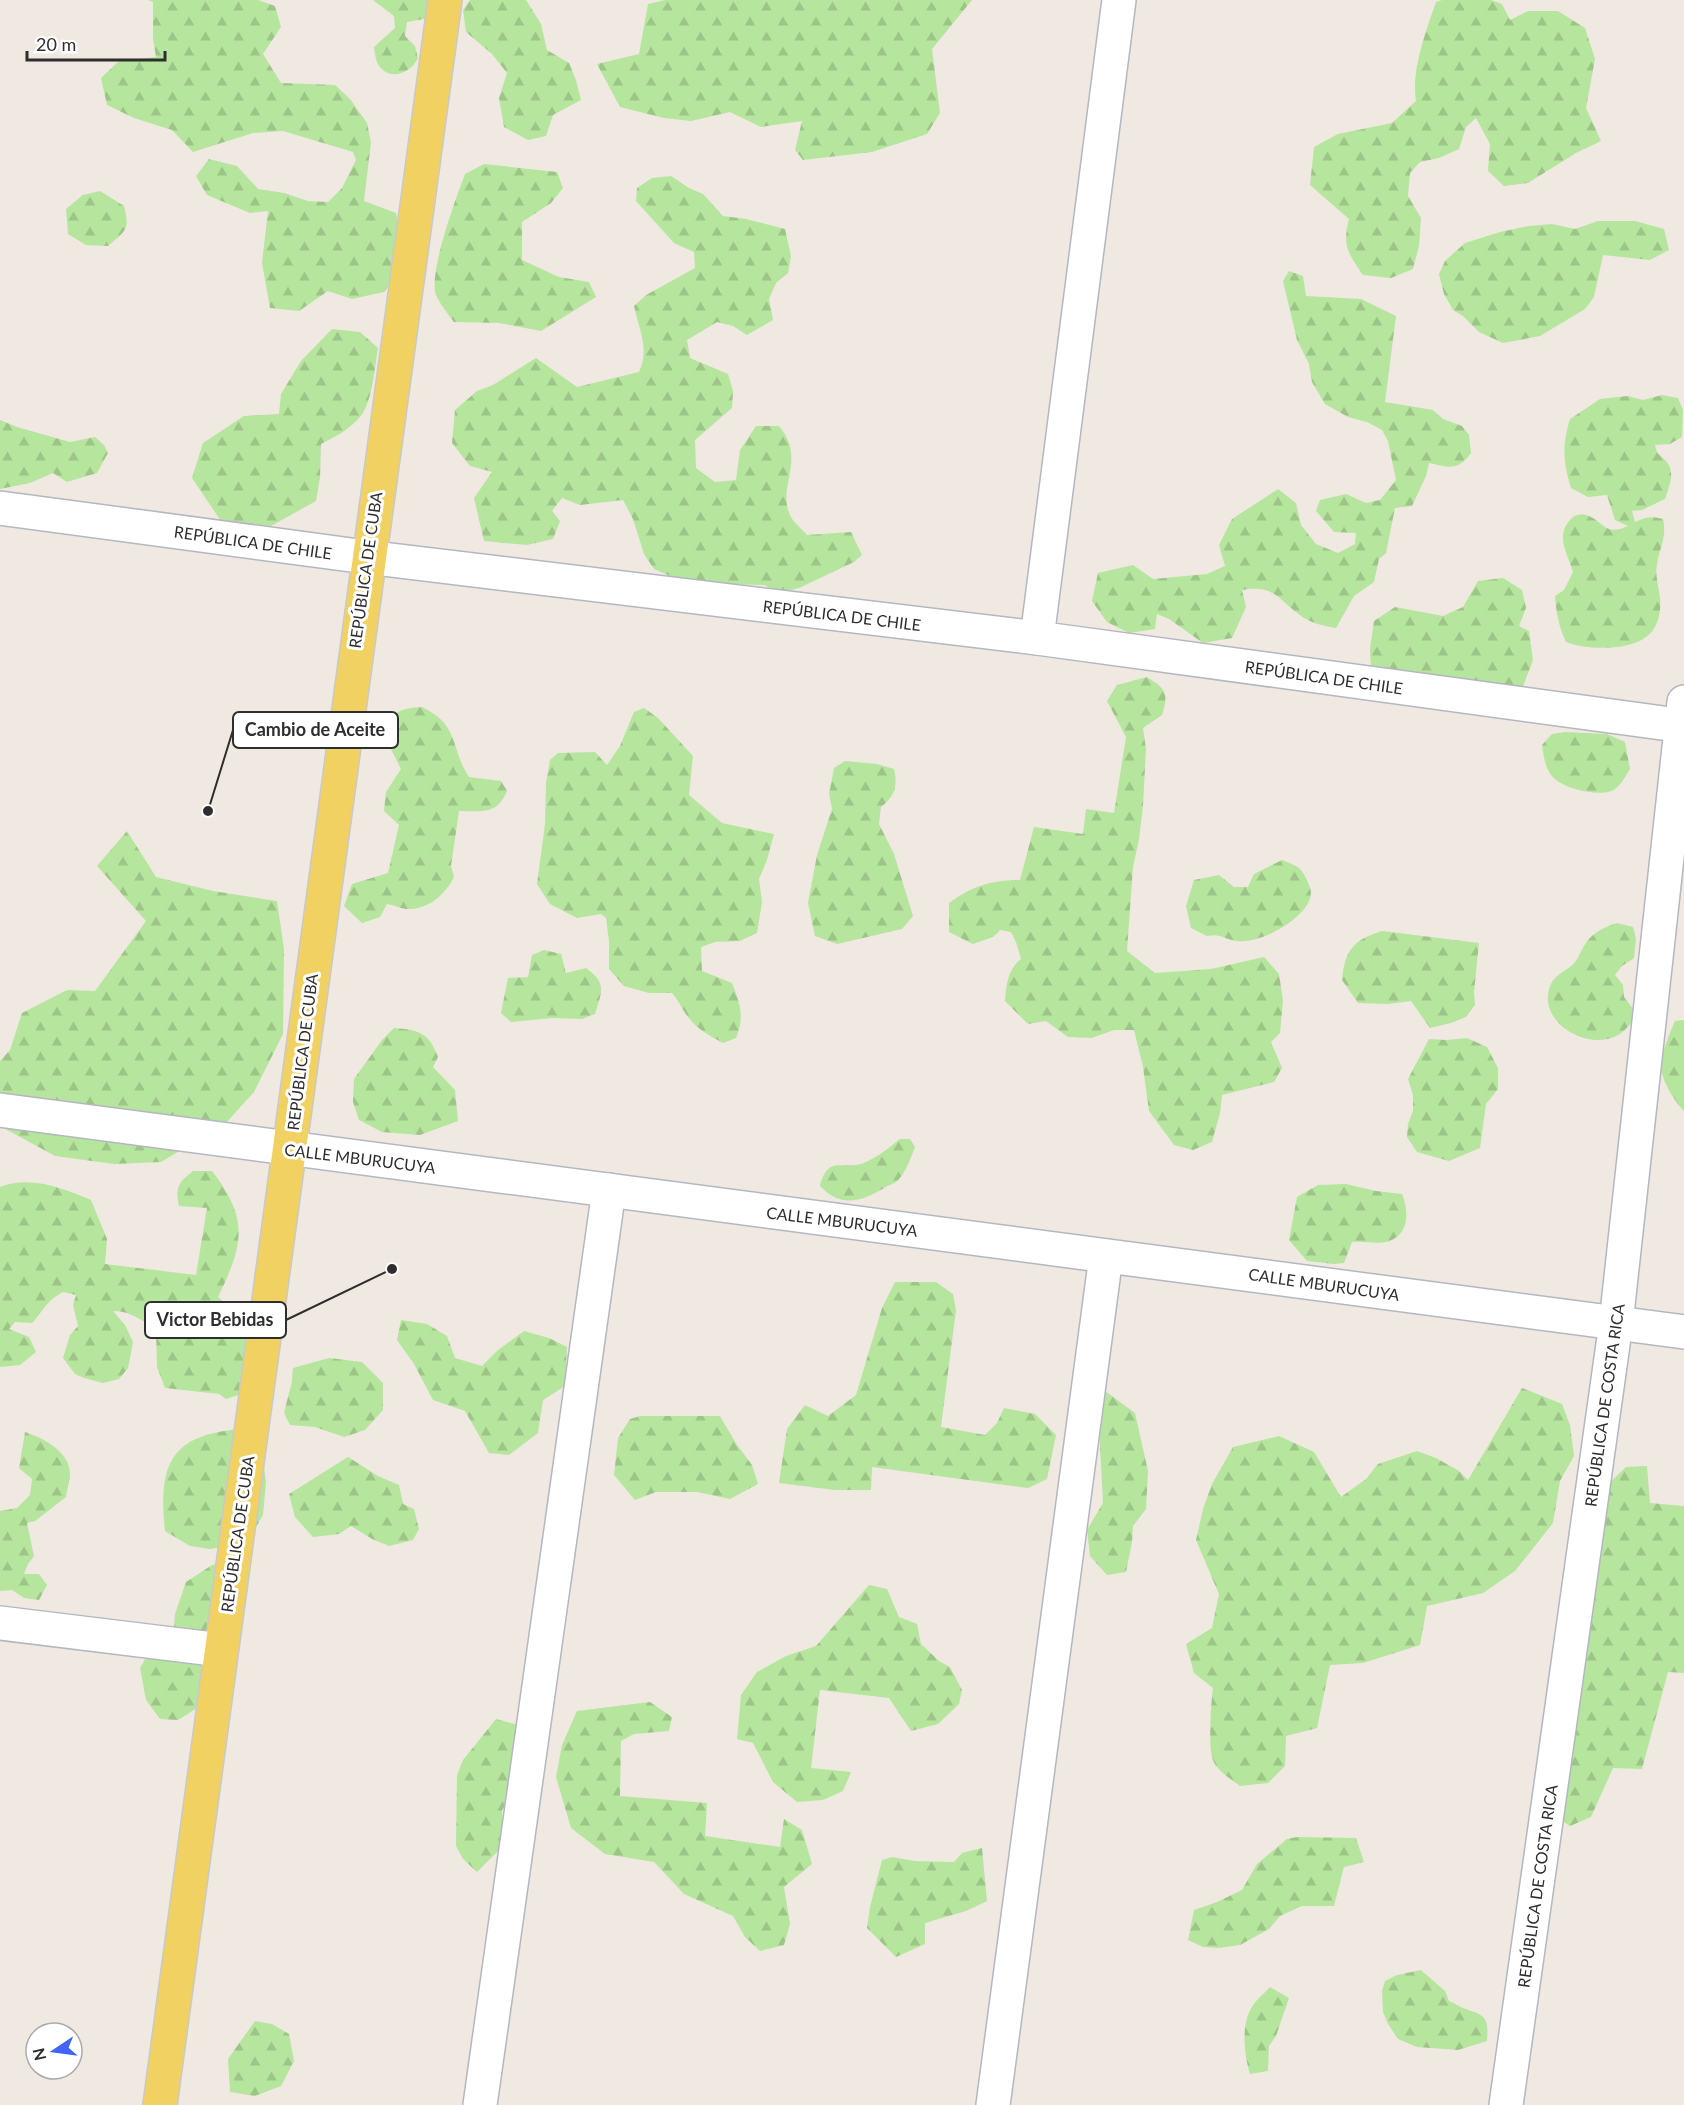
<svg xmlns="http://www.w3.org/2000/svg" width="1684" height="2105" font-family="Lato,sans-serif">
  <style>
    .forest { fill: url(#forest-firs) }
    .lines { fill: none; stroke-linecap: round; stroke-linejoin: round }
    .minor-casing { stroke: #b4b7c1; stroke-width: 36 }
    .major-casing { stroke: #c9c9c9; stroke-width: 36 }
    .minor { stroke: #fff; stroke-width: 33 }
    .major { stroke: #f2d163; stroke-width: 33 }
    .labels { text-anchor: middle; dominant-baseline: central; stroke-width: 6; stroke-linejoin: round; paint-order: stroke }
    .street-label { font-size: 16px; fill: #2e2e2e; stroke: #fff }
    .leader { fill: none; stroke: #2e2e2e; stroke-width: 2 }
    .callout-dot { fill: #2e2e2e; stroke: #fff; stroke-width: 2 }
    .callout { fill: #fff; stroke: #2e2e2e; stroke-width: 2 }
    .callout-label { font-size: 18px; text-anchor: middle; font-weight: bold; fill: #2e2e2e }
  </style>
  <defs>
    <pattern id="forest-firs" width="22" height="20" patternUnits="userSpaceOnUse" patternTransform="scale(1.5)"><rect width="22" height="20" fill="#b6e59e"/><path d="M5 1l3.5 6h-7zM16 11l3.5 6h-7z" fill="#9dc588"/></pattern>
  </defs>
  <rect width="100%" height="100%" fill="#efe9e1"/>
  <!-- forest -->
  <g class="forest">
    <path d="M 148,0 L 258,0 L 275,6 L 281,27 L 263,54 L 281,83 L 335,85 L 350,99 L 367,123 L 371,142 L 364,201 L 396,213 L 400,232 L 400,270 L 384,292 L 352,299 L 328,291 L 299,311 L 270,308 L 262,263 L 268,211 L 250,213 L 207,195 L 196,176 L 209,159 L 237,166 L 258,189 L 284,193 L 308,201 L 328,202 L 342,188 L 356,160 L 353,152 L 283,131 L 253,133 L 193,152 L 172,130 L 134,118 L 107,105 L 101,78 L 119,61 L 156,57 L 153,39 L 153,2 Z"/>
    <path d="M 373,0 L 442,0 L 429,18 L 407,22 L 405,36 L 415,46 L 418,58 C 410,75 386,82 377,62 C 375,57 375,52 374,47 L 395,28 L 394,16 Z"/>
    <path d="M 470,0 L 526,0 L 541,24 L 547,50 L 569,63 L 576,80 L 581,100 L 553,115 L 546,136 L 528,140 L 504,127 L 499,98 L 507,73 L 492,54 L 466,32 L 463,10 Z"/>
    <path d="M 665,0 L 972,0 L 932,49 L 940,113 L 927,134 L 872,152 L 803,160 L 795,150 L 802,121 L 761,127 L 730,112 L 691,121 L 664,118 L 620,107 L 597,64 L 639,54 L 648,4 Z"/>
    <path d="M 1442,0 L 1491,0 L 1502,4 L 1510,20 L 1528,11 L 1558,11 L 1585,28 L 1595,59 L 1586,108 L 1601,141 L 1576,153 L 1528,183 L 1504,186 L 1488,171 L 1490,144 L 1476,118 L 1466,127 L 1459,149 L 1439,158 L 1420,162 L 1410,173 L 1408,196 L 1421,218 L 1419,246 L 1413,269 L 1391,278 L 1363,275 C 1348,253 1342,246 1349,219 L 1310,185 L 1314,147 L 1338,134 L 1392,123 L 1416,101 C 1411,71 1426,31 1436,2 Z"/>
    <path d="M 484,164 L 557,172 L 563,188 L 551,203 L 522,222 L 522,260 L 559,277 L 589,282 L 596,297 L 541,331 L 499,323 L 454,322 C 448,314 440,304 436,295 C 428,274 456,198 465,174 Z"/>
    <path d="M 671,176 L 689,188 L 703,194 L 723,216 L 746,219 L 785,229 L 791,256 L 788,273 L 776,283 L 769,299 L 773,320 L 747,335 L 733,326 L 717,322 L 687,340 L 690,358 L 728,374 L 733,391 L 732,408 L 695,440 L 696,468 L 715,482 L 736,480 L 740,450 L 756,426 L 779,426 C 808,461 775,486 791,517 C 794,523 802,529 807,535 L 851,532 L 862,555 L 854,562 L 799,588 L 777,593 L 765,585 L 686,583 L 654,569 L 644,554 L 633,519 L 623,500 L 580,505 L 562,498 L 552,511 L 560,521 L 553,539 L 527,545 L 484,541 L 474,498 L 492,472 L 470,466 L 452,443 L 455,410 L 477,391 L 493,385 L 536,358 L 577,387 L 639,372 C 650,349 639,330 634,306 L 646,295 L 695,268 L 694,252 L 674,243 L 636,201 L 637,188 L 652,178 Z"/>
    <path d="M 100,191 L 124,206 C 130,231 126,230 108,246 L 86,245 L 68,234 L 66,209 L 83,195 Z"/>
    <path d="M 1598,221 L 1635,221 L 1664,229 L 1669,250 L 1650,260 L 1603,255 L 1594,297 L 1585,309 L 1540,336 L 1503,343 L 1479,332 L 1463,316 L 1453,310 L 1444,294 L 1439,274 L 1445,261 L 1465,243 L 1500,232 L 1529,226 L 1552,224 L 1575,229 Z"/>
    <path d="M 1289,271 L 1303,276 L 1306,296 L 1361,299 L 1396,316 L 1385,402 L 1433,410 L 1443,419 L 1462,426 L 1469,435 L 1471,453 C 1457,472 1449,467 1429,463 L 1426,476 L 1412,506 L 1395,508 L 1386,553 L 1379,559 L 1374,582 L 1354,596 L 1336,628 C 1325,626 1314,624 1304,618 C 1279,602 1277,584 1242,590 L 1246,607 L 1232,638 L 1203,643 L 1169,619 L 1157,614 L 1155,629 L 1129,633 L 1107,622 L 1092,601 L 1098,573 L 1133,565 L 1153,579 L 1207,574 L 1225,566 L 1219,545 L 1232,519 L 1278,489 L 1296,503 L 1301,525 L 1316,544 L 1338,553 L 1355,544 L 1356,533 L 1334,532 L 1316,511 L 1320,500 L 1346,494 L 1366,503 L 1380,500 L 1396,480 L 1388,441 L 1382,430 L 1367,422 L 1348,417 L 1325,404 L 1312,382 L 1309,364 L 1297,340 L 1283,281 Z"/>
    <path d="M 332,329 L 360,332 L 378,348 C 375,366 372,404 360,417 C 350,429 335,437 321,444 L 320,478 L 316,501 L 271,526 L 221,521 L 192,478 L 203,443 L 244,416 L 279,414 L 281,394 L 301,361 Z"/>
    <path d="M 1662,395 L 1678,398 L 1683,410 L 1682,437 L 1670,444 L 1655,445 C 1658,457 1659,453 1666,461 C 1676,472 1669,487 1665,499 L 1642,510 L 1632,511 L 1635,522 C 1645,517 1652,516 1663,519 C 1667,537 1660,546 1657,564 C 1654,578 1662,594 1660,609 C 1659,620 1655,631 1646,637 C 1628,651 1586,650 1566,642 C 1559,627 1556,612 1555,596 L 1564,590 L 1573,572 C 1568,554 1555,537 1570,520 C 1574,515 1580,513 1586,515 C 1605,521 1603,537 1628,526 L 1615,520 L 1607,495 L 1588,497 L 1571,488 C 1563,462 1562,445 1570,419 L 1600,399 L 1628,396 L 1643,400 Z"/>
    <path d="M 0,420 L 17,427 L 70,442 L 95,437 L 104,445 L 108,453 L 97,473 L 67,482 L 53,473 L 30,483 L 0,489 Z"/>
    <path d="M 1503,578 L 1522,590 L 1526,608 L 1519,626 L 1529,631 L 1533,660 L 1522,689 L 1371,668 L 1370,649 L 1374,621 L 1395,607 L 1443,616 L 1463,607 L 1478,581 Z"/>
    <path d="M 1147,677 C 1166,689 1169,693 1162,715 L 1143,728 L 1146,749 L 1143,806 L 1139,839 L 1133,867 L 1127,951 L 1155,973 L 1211,969 L 1264,957 L 1279,974 L 1283,1001 L 1280,1033 L 1271,1042 L 1282,1068 L 1274,1082 L 1222,1095 L 1220,1113 L 1212,1142 L 1193,1150 L 1174,1145 L 1149,1111 L 1143,1067 L 1134,1030 L 1114,1030 L 1092,1038 L 1068,1037 L 1046,1021 L 1028,1024 L 1005,1001 C 1006,985 1008,969 1021,959 L 1016,942 L 1011,932 L 1000,930 L 993,937 L 973,944 L 949,932 L 949,903 C 972,886 992,880 1020,880 L 1034,827 L 1083,834 L 1086,809 L 1114,813 L 1126,737 L 1107,701 L 1117,685 Z"/>
    <path d="M 422,707 C 460,725 450,748 469,777 L 501,781 L 507,791 C 497,815 483,811 459,811 L 451,866 L 454,877 C 445,895 428,910 406,909 C 400,908 393,905 387,904 L 380,917 L 362,923 L 344,906 L 352,884 L 388,873 L 399,825 L 384,811 L 386,792 L 401,769 L 382,731 C 393,712 400,708 422,707 Z"/>
    <path d="M 644,708 L 658,718 L 693,756 L 689,795 L 722,823 L 774,834 L 767,860 L 759,879 L 762,902 L 757,933 L 740,941 L 715,942 L 701,947 L 702,971 L 732,983 C 740,1003 745,1017 736,1038 L 723,1043 C 710,1036 697,1029 688,1017 C 682,1009 679,1001 672,993 L 649,993 L 624,986 L 609,969 L 609,941 L 606,918 L 601,914 L 577,918 L 550,904 L 537,884 L 545,824 L 546,783 L 550,760 L 558,753 L 595,752 L 607,765 L 620,746 L 634,712 Z"/>
    <path d="M 1566,732 L 1607,734 L 1625,742 L 1630,769 C 1626,775 1622,784 1616,788 C 1605,799 1565,789 1555,779 C 1545,770 1544,758 1542,745 L 1552,734 Z"/>
    <path d="M 845,761 L 877,764 L 894,769 C 898,786 895,796 881,807 L 879,824 L 894,854 L 913,916 L 902,929 L 837,944 L 815,936 L 808,903 L 817,855 L 832,809 L 829,794 L 834,768 Z"/>
    <path d="M 127,831 L 156,877 L 213,891 L 277,901 L 284,949 L 283,1034 L 254,1092 L 225,1124 L 161,1162 L 114,1164 L 55,1156 L 0,1126 L 0,1061 L 10,1050 L 22,1013 L 67,990 L 95,991 L 146,921 L 97,866 Z"/>
    <path d="M 1282,860 C 1287,862 1295,865 1299,868 C 1304,872 1311,887 1311,893 C 1310,917 1261,944 1238,941 C 1224,940 1222,933 1207,936 L 1191,928 L 1186,906 L 1194,880 L 1219,875 L 1234,887 L 1248,887 L 1254,874 Z"/>
    <path d="M 1617,923 L 1633,927 L 1636,939 L 1634,958 L 1622,966 L 1615,975 L 1623,985 L 1624,997 L 1638,1015 C 1631,1023 1623,1034 1614,1037 C 1583,1050 1535,1019 1551,984 C 1556,973 1568,971 1575,962 C 1579,957 1581,951 1584,946 C 1592,932 1603,928 1617,923 Z"/>
    <path d="M 1382,931 L 1479,943 L 1474,992 L 1475,1005 L 1466,1017 L 1451,1023 L 1430,1028 L 1411,1001 L 1388,1004 L 1358,1003 L 1342,980 C 1345,950 1353,940 1382,931 Z"/>
    <path d="M 544,950 L 561,954 L 566,973 L 586,968 C 607,983 602,991 595,1014 L 582,1019 L 552,1018 L 511,1022 L 501,1013 L 508,978 L 528,977 L 532,955 Z"/>
    <path d="M 1684,1020 L 1684,1111 C 1676,1103 1664,1084 1662,1073 C 1659,1059 1669,1034 1675,1021 Z"/>
    <path d="M 394,1028 C 418,1030 429,1032 438,1057 L 433,1067 L 455,1090 L 458,1121 L 420,1135 L 382,1132 L 359,1120 L 353,1102 L 354,1079 L 382,1040 Z"/>
    <path d="M 1467,1038 L 1487,1047 L 1498,1068 L 1498,1089 L 1486,1104 L 1480,1148 L 1449,1161 L 1417,1152 L 1407,1137 L 1408,1124 L 1413,1111 L 1413,1095 L 1408,1079 L 1429,1039 L 1447,1040 Z"/>
    <path d="M 900,1139 L 910,1139 L 915,1147 C 911,1157 906,1173 897,1181 C 894,1184 888,1185 884,1188 C 861,1202 841,1208 820,1186 C 828,1154 843,1171 864,1163 C 877,1157 889,1148 900,1139 Z"/>
    <path d="M 193,1171 L 212,1171 C 250,1220 243,1245 218,1297 L 231,1308 L 250,1329 L 242,1394 L 226,1399 L 219,1394 L 165,1388 L 157,1367 L 156,1328 C 142,1321 129,1310 113,1311 L 125,1325 L 133,1342 L 128,1368 L 119,1379 L 103,1383 L 84,1378 L 75,1374 L 63,1358 L 70,1335 L 78,1326 L 73,1305 L 76,1295 L 63,1292 C 45,1302 45,1309 32,1323 L 15,1322 L 9,1329 L 29,1337 L 36,1352 L 20,1365 L 0,1367 L 0,1187 C 31,1175 62,1188 91,1200 L 107,1239 L 105,1264 L 196,1275 L 207,1208 L 179,1206 C 175,1187 178,1183 193,1171 Z"/>
    <path d="M 1346,1184 L 1376,1191 L 1402,1194 C 1409,1211 1410,1236 1386,1242 C 1376,1244 1363,1241 1352,1242 L 1344,1263 L 1334,1264 L 1307,1261 L 1289,1240 L 1297,1197 L 1318,1185 Z"/>
    <path d="M 895,1282 L 936,1282 L 953,1294 L 956,1310 L 941,1427 L 985,1435 L 997,1423 L 1004,1408 L 1035,1414 L 1056,1435 L 1047,1479 L 1028,1488 L 872,1467 L 871,1490 L 835,1490 L 779,1483 L 787,1429 L 805,1405 L 828,1416 L 856,1395 L 882,1308 Z"/>
    <path d="M 401,1320 L 427,1324 L 447,1336 L 455,1358 L 482,1366 L 498,1350 L 524,1331 L 549,1338 L 567,1347 L 565,1386 L 543,1400 L 538,1433 L 509,1455 L 489,1453 L 465,1411 L 433,1400 L 414,1364 L 397,1340 Z"/>
    <path d="M 329,1358 L 362,1362 L 383,1383 L 383,1410 L 365,1430 L 344,1437 L 315,1427 L 290,1425 L 284,1413 L 292,1381 L 293,1368 Z"/>
    <path d="M 1522,1388 L 1562,1404 L 1570,1425 L 1574,1456 L 1560,1481 L 1553,1523 L 1515,1571 L 1483,1593 L 1427,1606 L 1420,1645 L 1363,1663 L 1330,1665 L 1317,1728 L 1286,1736 L 1285,1766 L 1268,1783 L 1240,1786 C 1231,1779 1217,1771 1213,1760 C 1208,1749 1211,1701 1213,1688 L 1194,1673 L 1186,1644 L 1212,1628 L 1219,1594 L 1196,1540 L 1203,1509 L 1212,1484 L 1233,1447 L 1279,1436 L 1314,1452 L 1341,1497 L 1366,1479 L 1378,1464 L 1417,1451 L 1436,1458 L 1459,1471 L 1468,1480 Z"/>
    <path d="M 1105,1391 L 1135,1413 L 1148,1471 L 1146,1509 L 1133,1526 L 1132,1542 L 1126,1572 L 1107,1575 L 1090,1556 L 1087,1530 L 1103,1503 L 1098,1408 Z"/>
    <path d="M 640,1416 L 720,1416 L 737,1445 L 752,1465 L 758,1484 L 730,1499 L 697,1492 L 656,1492 L 635,1500 L 614,1475 L 618,1438 L 630,1419 Z"/>
    <path d="M 240,1429 L 263,1460 L 266,1482 L 263,1515 L 247,1543 L 210,1549 L 190,1546 L 165,1531 C 158,1466 169,1435 240,1429 Z"/>
    <path d="M 25,1432 C 43,1438 69,1451 70,1473 C 70,1480 67,1489 66,1497 L 35,1521 L 27,1523 L 34,1556 L 28,1564 L 24,1574 L 39,1574 L 47,1585 L 39,1600 L 24,1598 L 12,1590 L 0,1591 L 0,1511 L 17,1508 L 30,1495 L 32,1479 L 19,1468 Z"/>
    <path d="M 348,1457 L 378,1476 L 399,1485 L 403,1504 L 414,1509 L 419,1529 L 413,1540 L 389,1546 L 372,1539 L 351,1526 L 339,1534 L 313,1537 L 295,1517 L 289,1494 Z"/>
    <path d="M 1647,1466 L 1650,1503 L 1684,1506 L 1684,1673 L 1668,1672 L 1642,1769 L 1613,1768 L 1591,1817 L 1570,1826 L 1559,1819 L 1605,1487 L 1626,1467 Z"/>
    <path d="M 221,1564 L 241,1604 L 241,1628 L 238,1647 L 210,1664 L 204,1701 L 194,1710 L 178,1720 L 160,1719 L 146,1700 L 140,1668 L 150,1651 L 173,1636 L 175,1614 L 186,1582 L 212,1565 Z"/>
    <path d="M 869,1585 L 887,1589 L 899,1617 L 917,1624 L 921,1644 L 939,1661 L 950,1667 L 962,1690 L 959,1704 L 938,1724 L 911,1731 L 889,1698 L 820,1690 L 811,1768 L 851,1772 L 843,1791 L 823,1800 L 797,1802 L 773,1782 L 753,1743 L 737,1739 L 741,1695 L 757,1672 L 786,1656 L 816,1646 Z"/>
    <path d="M 650,1702 L 672,1717 L 669,1731 L 634,1734 L 621,1741 L 620,1796 L 707,1803 L 705,1836 L 780,1847 L 784,1819 L 802,1830 L 812,1864 L 784,1887 L 790,1924 L 784,1945 L 760,1951 L 745,1937 L 733,1916 L 684,1894 L 654,1862 L 605,1854 L 571,1828 L 556,1777 L 562,1745 L 577,1711 Z"/>
    <path d="M 496,1719 L 525,1727 L 515,1793 L 502,1810 L 502,1847 L 477,1872 L 463,1859 L 456,1846 L 457,1775 L 463,1760 Z"/>
    <path d="M 1297,1837 L 1356,1838 L 1364,1862 L 1344,1867 L 1334,1906 L 1302,1906 L 1280,1916 L 1269,1929 L 1240,1945 L 1219,1948 L 1203,1947 L 1188,1940 L 1194,1910 L 1217,1902 L 1242,1890 L 1257,1864 L 1287,1839 Z"/>
    <path d="M 982,1848 L 987,1901 L 966,1911 L 925,1923 L 925,1944 L 896,1957 L 867,1928 L 870,1907 L 882,1860 L 892,1857 L 915,1861 L 954,1862 L 962,1853 Z"/>
    <path d="M 1421,1970 L 1445,1991 L 1449,2001 C 1456,2004 1464,2009 1471,2011 C 1489,2016 1488,2024 1487,2041 L 1458,2050 L 1417,2047 L 1398,2039 L 1388,2024 L 1383,2012 L 1382,1991 L 1385,1981 L 1397,1975 Z"/>
    <path d="M 1270,1987 L 1289,1998 L 1276,2036 L 1269,2046 L 1268,2071 L 1250,2074 C 1244,2054 1240,2022 1254,2004 C 1258,1998 1265,1993 1270,1987 Z"/>
    <path d="M 255,2021 L 272,2024 L 289,2034 L 294,2061 L 281,2086 L 255,2096 L 230,2092 L 228,2059 Z"/>
  </g>
  <g class="lines">
    <!-- minor casing -->
    <g class="minor-casing">
      <g id="minor">
        <path d="M 0,508 L 366,557 L 1037,638 L 1684,726"/>
        <path d="M 1037,638 L 1119,0"/>
        <path d="M 0,1110 L 1684,1332"/>
        <path d="M 0,1623 L 221,1650"/>
        <path d="M 480,2105 L 609,1190"/>
        <path d="M 993,2105 L 1106,1256"/>
        <path d="M 1506,2105 L 1616,1323 L 1684,702"/>
      </g>
    </g>
    <!-- major casing -->
    <g class="major-casing">
      <path id="major" d="M 160,2105 C 254,1403 346,701 445,0"/>
    </g>
    <!-- minor -->
    <use href="#minor" class="minor"/>
    <!-- major -->
    <use href="#major" class="major"/>
  </g>
  <g class="labels">
    <!-- street labels -->
    <g class="street-label">
      <text transform="translate(253 542) rotate(8)">REPÚBLICA DE CHILE</text>
      <text transform="translate(365 570) rotate(-82)">REPÚBLICA DE CUBA</text>
      <text transform="translate(842 615) rotate(7)">REPÚBLICA DE CHILE</text>
      <text transform="translate(1324 677) rotate(8)">REPÚBLICA DE CHILE</text>
      <text transform="translate(302 1052) rotate(-83)">REPÚBLICA DE CUBA</text>
      <text transform="translate(360 1158) rotate(7)">CALLE MBURUCUYA</text>
      <text transform="translate(842 1221) rotate(7)">CALLE MBURUCUYA</text>
      <text transform="translate(1324 1284) rotate(8)">CALLE MBURUCUYA</text>
      <text transform="translate(1604 1405) rotate(-82)">REPÚBLICA DE COSTA RICA</text>
      <text transform="translate(237 1534) rotate(-82)">REPÚBLICA DE CUBA</text>
      <text transform="translate(1537 1886) rotate(-82)">REPÚBLICA DE COSTA RICA</text>
    </g>
  </g>
  <!-- callouts -->
  <path class="leader" d="M208 811L233 730M392 1269L286 1320"/>
  <g class="callout-dot">
    <circle cx="208" cy="811" r="6"/>
    <circle cx="392" cy="1269" r="6"/>
  </g>
  <g class="callout">
    <rect x="233" y="712" width="165" height="36" rx="6"/>
    <rect x="145" y="1302" width="141" height="36" rx="6"/>
  </g>
  <g class="callout-label">
    <text x="315" y="736">Cambio de Aceite</text>
    <text x="215" y="1326">Victor Bebidas</text>
  </g>
  <!-- north arrow -->
  <g transform="translate(54 2051) rotate(257)"><circle r="28" fill="#ffffff" stroke="#ababab" stroke-width="1.5"/>
  <path d="M0-4.5L10 22L0 15L-10 22Z" fill="#4264fb"/>
  <text y="-9" font-size="16" font-weight="bold" text-anchor="middle" fill="#2e2e2e">N</text>
  </g>
  <!-- scale -->
  <path d="M27 51v9h138v-9" fill="none" stroke="#2e2e2e" stroke-width="3"/>
  <text x="36" y="51" font-size="18" fill="#2e2e2e" stroke="#ffffff" stroke-width="4.5" paint-order="stroke">20 m</text>
</svg>
